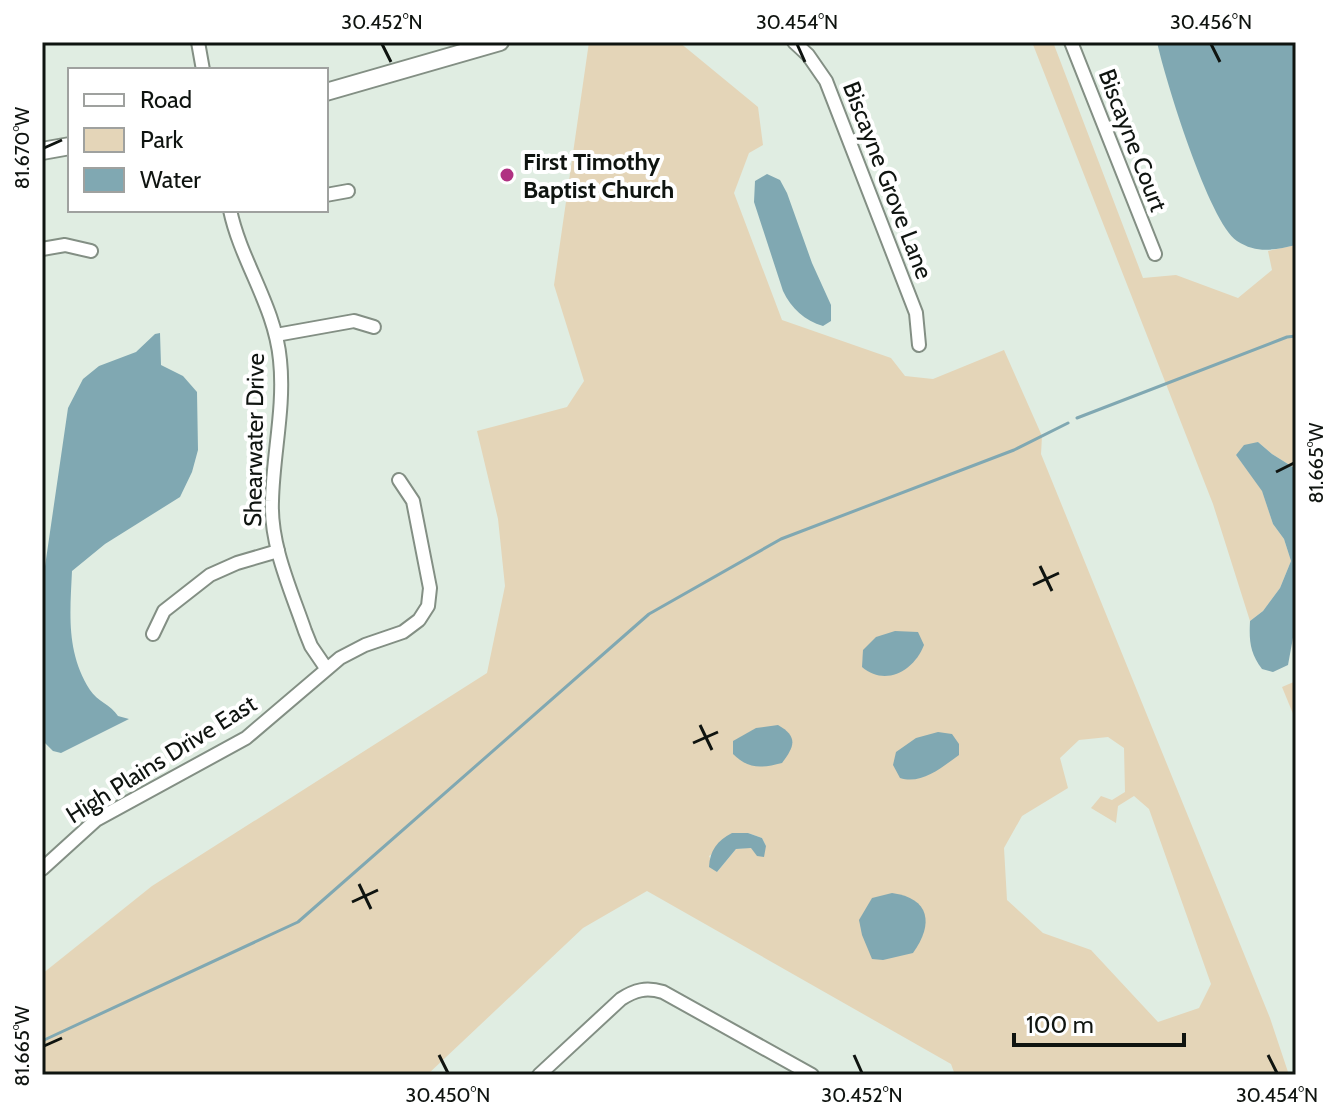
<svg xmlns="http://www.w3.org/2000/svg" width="1338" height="1117" font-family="Cabin,sans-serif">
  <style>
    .green { fill: #e4d5b8; fill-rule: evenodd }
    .water { fill: #80a8b2 }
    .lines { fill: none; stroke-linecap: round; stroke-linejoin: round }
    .stream { stroke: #80a8b2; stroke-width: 3 }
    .minor-casing { stroke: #838f84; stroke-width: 16 }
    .tertiary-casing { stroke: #838f84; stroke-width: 20 }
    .minor { stroke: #fff; stroke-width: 12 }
    .tertiary { stroke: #fff; stroke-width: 16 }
    .ticks { fill: none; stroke: #0f1410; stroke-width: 3 }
    .poi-dot { fill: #b03282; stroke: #fff; stroke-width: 3 }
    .labels { text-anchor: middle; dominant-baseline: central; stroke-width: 8; stroke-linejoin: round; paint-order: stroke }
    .street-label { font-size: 24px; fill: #0f1410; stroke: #fff }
    .poi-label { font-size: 24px; font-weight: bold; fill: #0f1410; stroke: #fff; text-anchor: start }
    .neatline { fill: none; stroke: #0f1410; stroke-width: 3 }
    .ticks-label { font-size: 20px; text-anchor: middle; fill: #0f1410 }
  </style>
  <rect width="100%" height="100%" fill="#e0ede2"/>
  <!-- green -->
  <g class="green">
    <path d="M 589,42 L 679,42 L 758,107 L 763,145 L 749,153 L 734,193 L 782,320 L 891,358 L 905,376 L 933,379 L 1004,350 L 1042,436 L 1041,454 L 1270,1018 L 1289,1075 L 955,1075 L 951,1064 L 647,891 L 583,928 L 427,1075 L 42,1075 L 42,974 L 152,886 L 487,673 L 505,586 L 498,519 L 477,431 L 567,407 L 584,381 L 554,285 ZM 1108,737 L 1124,748 L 1125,792 L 1112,800 L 1101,796 L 1091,808 L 1116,823 L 1118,806 L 1134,796 L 1149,809 L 1211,984 L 1199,1008 L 1158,1022 L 1091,950 L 1043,933 L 1007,900 L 1004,848 L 1022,816 L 1068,788 L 1060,758 L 1079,740 ZM 748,833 L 762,838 L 766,846 L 736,849 L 717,872 L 709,856 Z"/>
    <path d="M 1032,42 L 1053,42 L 1143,278 L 1176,275 L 1238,298 L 1272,270 L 1268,251 L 1296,245 L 1296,469 L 1272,454 L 1258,442 L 1236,455 L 1262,490 L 1273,524 L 1284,539 L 1291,561 L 1280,588 L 1263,611 L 1250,621 L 1213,504 Z"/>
    <path d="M 1296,681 L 1296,721 L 1282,687 Z"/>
  </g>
  <!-- water -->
  <g class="water">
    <path d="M 1157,42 L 1296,42 L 1296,245 C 1274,250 1257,254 1237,241 C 1209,222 1165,79 1157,42 Z"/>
    <path d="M 767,174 L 780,180 L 787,193 L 812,263 L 831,305 L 831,321 L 823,326 C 805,321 791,308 783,291 L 754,202 L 755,181 Z"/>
    <path d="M 160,333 L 161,365 L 183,376 L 197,392 L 198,450 L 192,472 L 180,497 L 105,544 L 72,571 C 70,614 66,652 90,690 C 97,701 111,705 118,716 L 129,719 L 61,753 L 53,751 L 42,740 L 42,587 L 68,408 L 83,379 L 99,366 L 136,352 L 155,334 Z"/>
    <path d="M 1258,442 L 1272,454 L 1296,469 L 1296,621 L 1288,665 L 1273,672 L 1262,669 C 1250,653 1249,641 1250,621 L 1263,611 L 1280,588 L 1291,561 L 1284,539 L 1273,524 L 1262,491 L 1236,455 L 1244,445 Z"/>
    <path d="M 895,631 L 918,632 L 924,645 C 914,671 885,687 862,667 L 863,650 L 876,637 Z"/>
    <path d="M 778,725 C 799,737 794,747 782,763 C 762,768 749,770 733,754 L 733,741 L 756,728 Z"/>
    <path d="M 938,732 L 952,734 L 959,744 L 959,755 C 942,767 922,785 900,778 L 893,765 L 896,752 L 916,738 Z"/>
    <path d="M 732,833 L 748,833 L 762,838 L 766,846 L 764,857 L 757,856 L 751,848 L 736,849 L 717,872 L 709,867 C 710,850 717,841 732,833 Z"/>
    <path d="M 892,893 C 930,898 934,924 913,953 L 883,960 L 872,959 L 862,935 L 859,920 L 872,898 Z"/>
  </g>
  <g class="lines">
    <!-- stream -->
    <g class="stream">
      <path d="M 1077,418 L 1287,337 L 1296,336"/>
      <path d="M 42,1041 L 298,922 L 649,614 L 781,539 L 1014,450 L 1068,423"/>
    </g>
    <!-- minor casing -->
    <g class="minor-casing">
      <g id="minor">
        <path d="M 198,42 L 203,70"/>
        <path d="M 794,42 L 808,55 L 826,81 L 916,313 L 919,345"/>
        <path d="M 1071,42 L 1155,254"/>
        <path d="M 326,195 L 348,191"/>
        <path d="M 230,210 C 241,262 275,306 280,360 C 285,407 273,454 272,501 C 270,545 291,590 305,631 L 311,646 L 326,668"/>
        <path d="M 42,249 L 65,245 L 91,251"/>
        <path d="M 276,335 L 354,321 L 374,327"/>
        <path d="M 153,634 L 164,611 L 210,575 L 237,563 L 278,551"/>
        <path d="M 42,869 L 96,820 L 246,738 L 340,658 L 365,645 L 403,632 L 419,620 L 428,606 L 430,588 L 413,501 L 399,480"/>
        <path d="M 539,1075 L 621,999 C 635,990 646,987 663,992 L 812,1075"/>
      </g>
    </g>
    <!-- tertiary casing -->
    <g class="tertiary-casing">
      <g id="tertiary">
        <path d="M 326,92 L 500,42"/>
        <path d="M 42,151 L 70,146"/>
      </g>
    </g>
    <!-- minor -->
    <use href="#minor" class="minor"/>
    <!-- tertiary -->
    <use href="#tertiary" class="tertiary"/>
  </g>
  <!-- ticks -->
  <path class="ticks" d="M 382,44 L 391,62M 797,44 L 805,62M 1211,44 L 1220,62M 44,148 L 62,140M 1276,472 L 1294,463M 1040,566 L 1052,591M 1033,585 L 1059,573M 700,725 L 712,750M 693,743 L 718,732M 359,884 L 371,909M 352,902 L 378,890M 44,1046 L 62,1038M 439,1055 L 448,1073M 854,1055 L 862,1073M 1268,1055 L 1277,1073"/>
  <!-- markers -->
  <circle class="poi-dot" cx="507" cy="175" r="8"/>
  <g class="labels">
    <!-- street labels -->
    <g class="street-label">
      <text transform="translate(1133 140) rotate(69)">Biscayne Court</text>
      <text transform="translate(888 180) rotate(69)">Biscayne Grove Lane</text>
      <text transform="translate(254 440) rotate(-89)">Shearwater Drive</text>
      <text transform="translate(161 759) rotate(-32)">High Plains Drive East</text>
    </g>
    <!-- poi labels -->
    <g class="poi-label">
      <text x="523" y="161">First Timothy<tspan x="523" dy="28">Baptist Church</tspan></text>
    </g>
  </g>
  <!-- border -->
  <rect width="1338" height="1117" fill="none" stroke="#ffffff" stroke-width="88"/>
  <!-- legend -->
  <rect x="68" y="68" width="260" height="144" fill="#ffffff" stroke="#9fa19f" stroke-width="2"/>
  <rect x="84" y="94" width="40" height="12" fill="#ffffff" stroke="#9fa19f" stroke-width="2"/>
  <text x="140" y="108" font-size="24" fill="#0f1410">Road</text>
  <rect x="84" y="128" width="40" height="24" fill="#e4d5b8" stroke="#9fa19f" stroke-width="2"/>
  <text x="140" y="148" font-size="24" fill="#0f1410">Park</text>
  <rect x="84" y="168" width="40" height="24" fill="#80a8b2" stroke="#9fa19f" stroke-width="2"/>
  <text x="140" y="188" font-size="24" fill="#0f1410">Water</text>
  <!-- scale -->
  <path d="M1014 1033v12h170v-12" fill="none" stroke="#0f1410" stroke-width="4"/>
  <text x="1026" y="1033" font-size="24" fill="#0f1410" stroke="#ffffff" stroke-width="6" paint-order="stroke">100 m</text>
  <rect x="44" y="44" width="1250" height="1029" class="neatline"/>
  <g class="ticks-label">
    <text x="382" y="29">30.452°N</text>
    <text x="797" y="29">30.454°N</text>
    <text x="1211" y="29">30.456°N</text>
    <text transform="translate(22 148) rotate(-90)" y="7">81.670°W</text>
    <text transform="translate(1316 463) rotate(-90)" y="7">81.665°W</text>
    <text transform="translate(22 1046) rotate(-90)" y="7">81.665°W</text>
    <text x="448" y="1102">30.450°N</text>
    <text x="862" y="1102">30.452°N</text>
    <text x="1277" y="1102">30.454°N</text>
  </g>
</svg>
